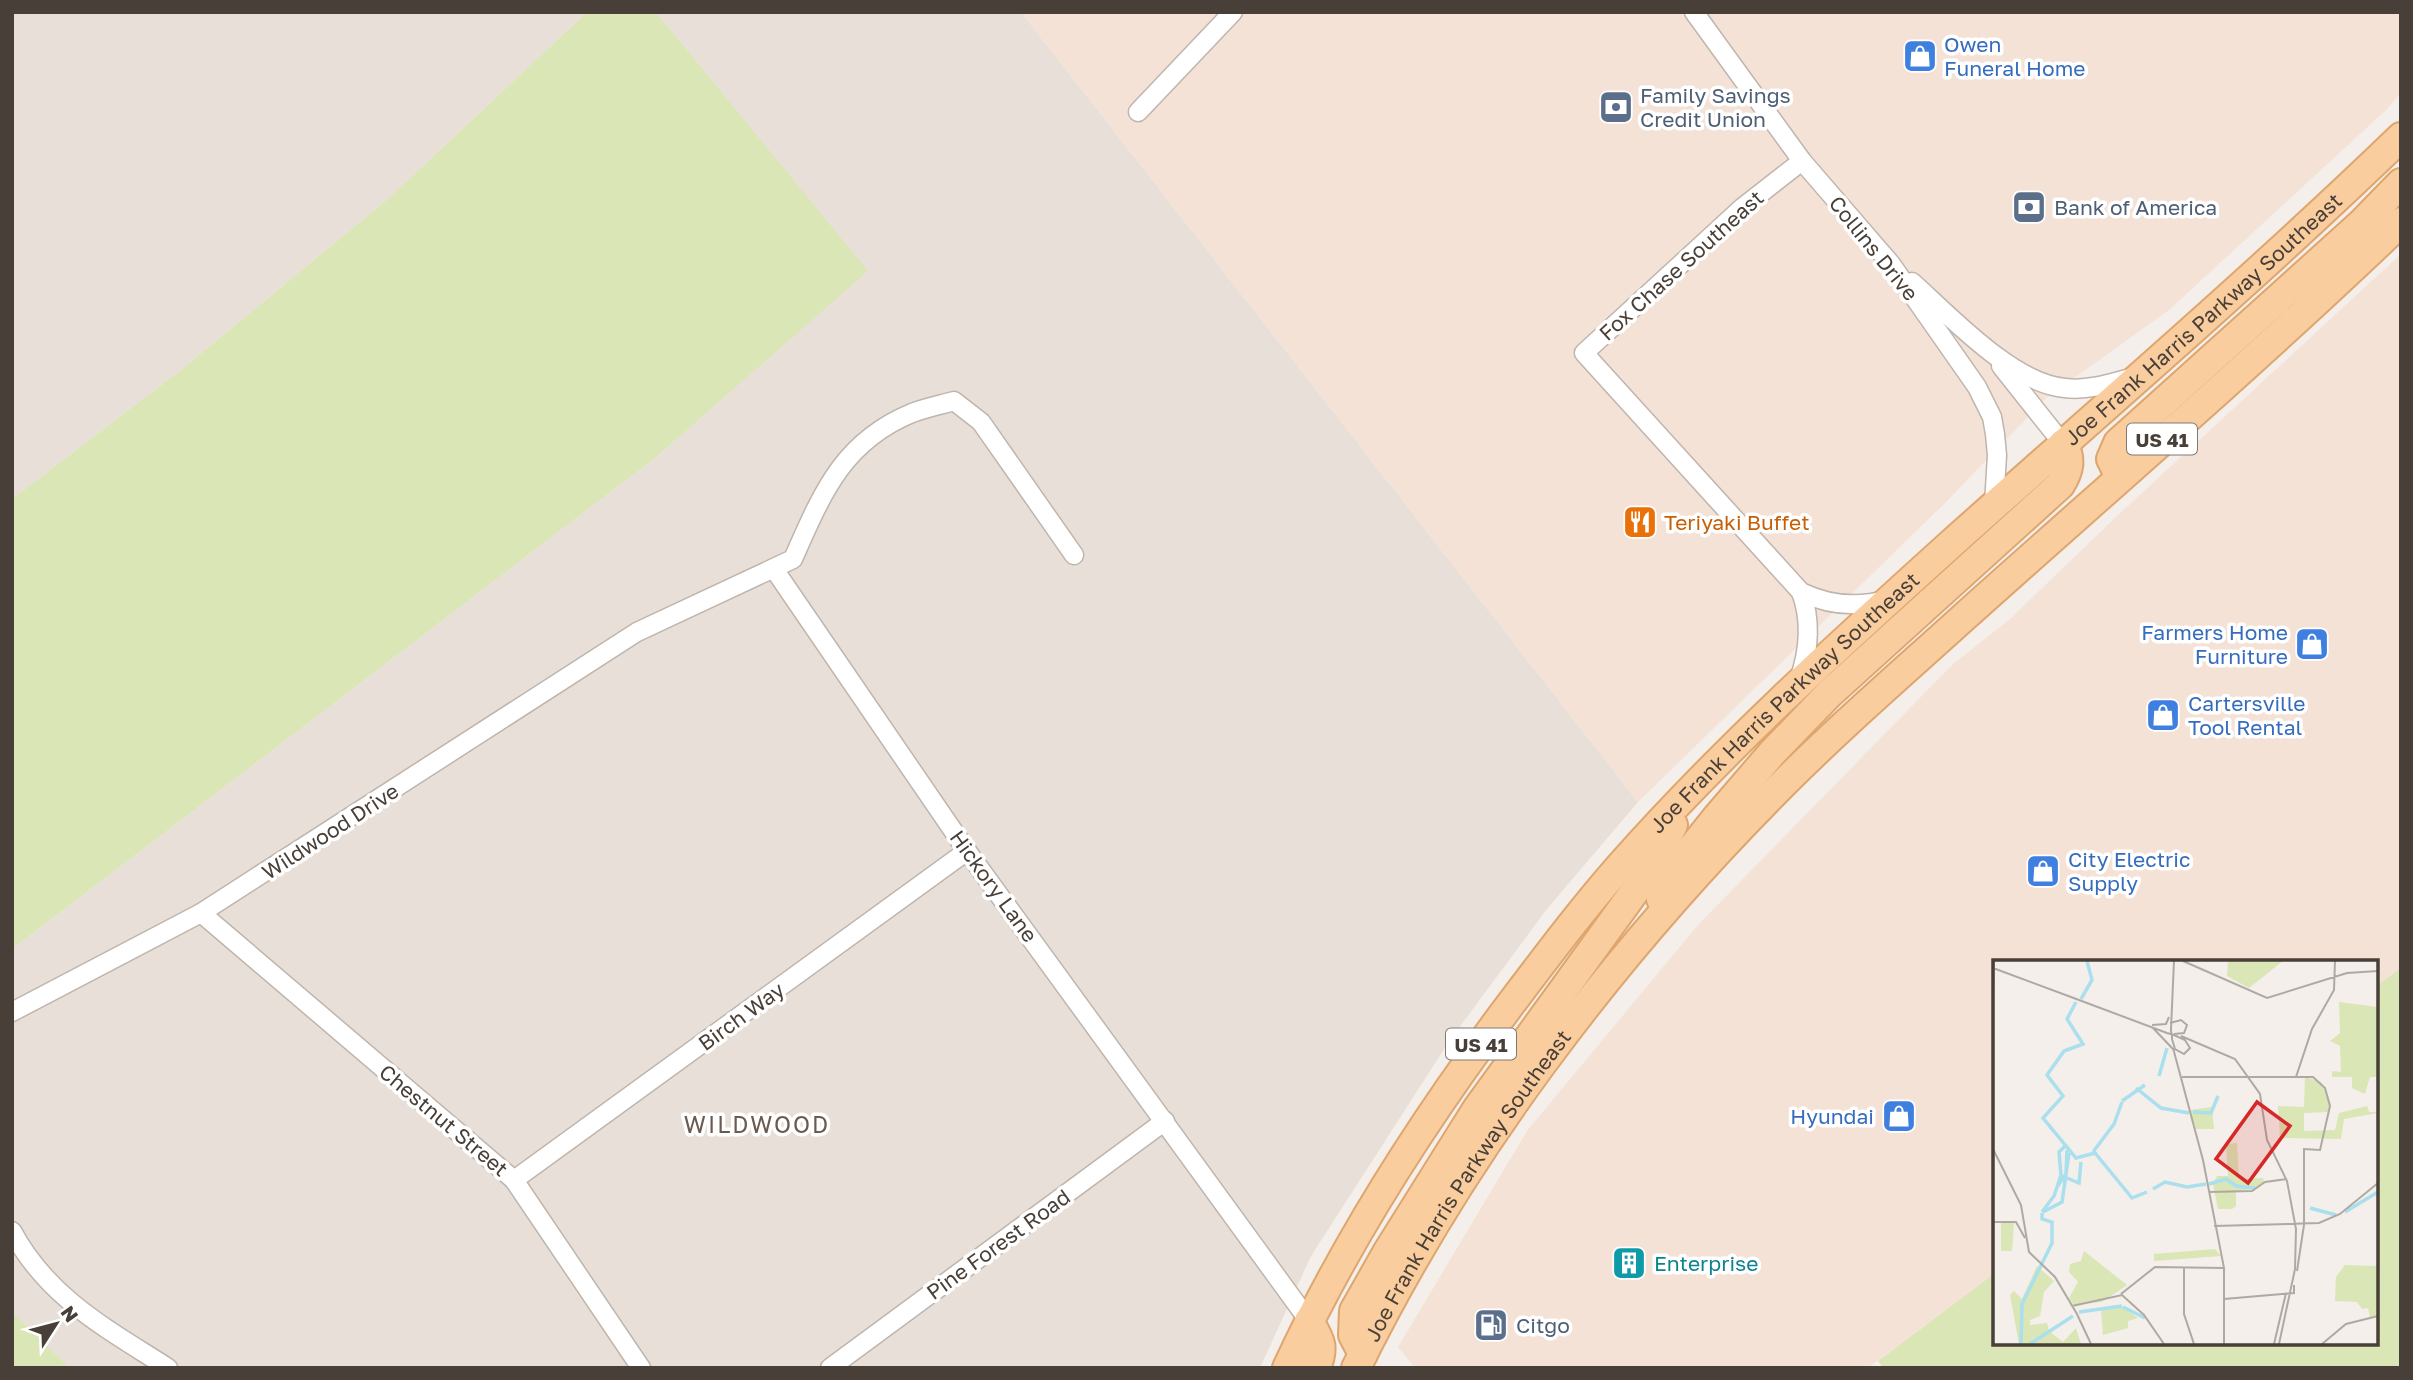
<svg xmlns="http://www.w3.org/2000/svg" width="2413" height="1380" font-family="'Golos Text',sans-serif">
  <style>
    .residential { fill: #e8e0d8 }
    .commercial { fill: #f4e2d7 }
    .green { fill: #dae6b5 }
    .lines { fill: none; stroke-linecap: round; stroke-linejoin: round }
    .street-casing { stroke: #bfb5ad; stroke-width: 21 }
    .primary-casing { stroke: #dea66e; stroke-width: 32 }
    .street { stroke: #fff; stroke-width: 18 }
    .primary { stroke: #f9cd9e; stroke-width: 28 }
    .labels { text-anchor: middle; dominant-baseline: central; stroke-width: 7; stroke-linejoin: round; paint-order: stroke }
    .shield { fill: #fff; stroke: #7f7974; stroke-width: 2 }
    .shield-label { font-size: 19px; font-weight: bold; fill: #483f38 }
    .shop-label { font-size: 21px; fill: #366cbe; stroke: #fff; text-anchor: start }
    .service-label { font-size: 21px; fill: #4e5e75; stroke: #fff; text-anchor: start }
    .street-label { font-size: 21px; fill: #483f38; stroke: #fff }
    .food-label { font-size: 21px; fill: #c56008; stroke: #fff; text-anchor: start }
    .culture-label { font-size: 21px; fill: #0d838f; stroke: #fff; text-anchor: start }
    .neighbourhood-label { font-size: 23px; letter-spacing: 2px; fill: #6a5a50; stroke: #fff }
    .inset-river { fill: none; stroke: #aadfed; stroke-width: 3.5 }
    .inset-road { fill: none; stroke: #afa9a3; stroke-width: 2 }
    .view { fill: #d62828; fill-opacity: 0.15; stroke: #d62828; stroke-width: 3.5 }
    .inset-edge { fill: none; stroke: #483f38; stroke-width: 3.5 }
  </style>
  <rect width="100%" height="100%" fill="#f4efea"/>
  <!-- residential -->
  <g class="residential">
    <path d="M 12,12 L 587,12 L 389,198 L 181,370 L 12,499 Z"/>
    <path d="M 656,12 L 1021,12 L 1638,802 L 1547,909 L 1450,1040 L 1311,1256 L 1260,1368 L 70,1368 L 12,1312 L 12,949 L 655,458 L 867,271 Z"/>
  </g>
  <!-- commercial -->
  <g class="commercial">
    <path d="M 1021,12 L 2401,12 L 2401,93 L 2386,110 L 2169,310 L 2046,398 L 1946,502 L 1638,802 Z"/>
    <path d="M 2401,254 L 2401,968 L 2376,986 L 2376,962 L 1995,962 L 1995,1273 L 1868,1368 L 1415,1368 L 1398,1347 L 1527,1131 L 1698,925 L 1952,665 L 2010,619 L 2117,516 Z"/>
  </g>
  <!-- green -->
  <g class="green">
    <path d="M 587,12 L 656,12 L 868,271 L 655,458 L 12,949 L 12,499 L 181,370 L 389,198 Z"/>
    <path d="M 2401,968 L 2401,1368 L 1883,1368 L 1878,1361 L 1995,1273 L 1995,1343 L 2376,1343 L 2376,986 Z"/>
    <path d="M 12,1312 L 70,1368 L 12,1368 Z"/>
  </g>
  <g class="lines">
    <!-- street casing -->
    <g class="street-casing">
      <g id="street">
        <path d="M 1694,12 L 1802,161 L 1891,264 L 1977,387 L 1992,417 L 1995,434 L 1997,455 L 1994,505"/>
        <path d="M 1138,112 L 1233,12"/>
        <path d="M 1802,161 L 1743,207 L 1584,353 L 1801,592 C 1828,605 1858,608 1888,599"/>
        <path d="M 1912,282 C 1950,316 2013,384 2065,388 C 2088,391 2112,383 2134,377"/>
        <path d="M 2001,366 L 2063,444"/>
        <path d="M 774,569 L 967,851 L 1309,1321"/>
        <path d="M 1799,680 C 1809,651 1812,622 1801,592"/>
        <path d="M 201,913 L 514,1180 L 641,1368"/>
        <path d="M 12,1012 L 201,913 L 637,632 L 793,559 C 822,494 842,442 912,413 C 925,408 940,405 954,401 L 981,422 L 1074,555"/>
        <path d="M 514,1180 L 967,851"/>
        <path d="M 12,1231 C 48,1298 106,1328 168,1368"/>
        <path d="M 830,1368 L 1165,1121"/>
      </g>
    </g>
    <!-- primary casing -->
    <g class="primary-casing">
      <g id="primary">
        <path d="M 2120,477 L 2111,459 L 2118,443 L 2361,224 L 2401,183"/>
        <path d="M 1661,899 L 1681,862 L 1717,817 L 1772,753 L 1829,694 L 2060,485 C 2069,471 2072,459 2063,444"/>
        <path d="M 1309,1321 C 1320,1340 1325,1346 1316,1368"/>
        <path d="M 1363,1354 L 1353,1335 L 1354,1311 L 1388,1251 L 1477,1109 L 1648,873 L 1673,825"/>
        <path id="s1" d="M 1287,1368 C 1348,1236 1428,1113 1516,997 C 1550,952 1584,907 1621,865 C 1723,750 1838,646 1952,543 C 2102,409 2256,277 2401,137"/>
        <path id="s2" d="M 1356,1368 C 1460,1156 1609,960 1774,793 C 1835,731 1900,675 1964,617 C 2110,486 2259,358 2401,222"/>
      </g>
    </g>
    <!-- street -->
    <use href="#street" class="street"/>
    <!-- primary -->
    <use href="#primary" class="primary"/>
  </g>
  <!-- icons -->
  <defs>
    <g id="shop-square" transform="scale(1.75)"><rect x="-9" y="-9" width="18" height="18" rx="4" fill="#3f7fe0" stroke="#fff"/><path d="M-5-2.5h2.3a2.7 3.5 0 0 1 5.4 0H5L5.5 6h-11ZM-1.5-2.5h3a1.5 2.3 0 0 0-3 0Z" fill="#fff"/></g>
    <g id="bank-square" transform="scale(1.75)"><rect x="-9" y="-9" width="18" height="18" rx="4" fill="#5c6f8a" stroke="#fff"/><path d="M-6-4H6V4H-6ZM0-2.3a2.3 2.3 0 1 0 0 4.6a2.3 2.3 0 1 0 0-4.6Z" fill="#fff"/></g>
    <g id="restaurant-square" transform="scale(1.75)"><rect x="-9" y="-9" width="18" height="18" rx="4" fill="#e8710a" stroke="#fff"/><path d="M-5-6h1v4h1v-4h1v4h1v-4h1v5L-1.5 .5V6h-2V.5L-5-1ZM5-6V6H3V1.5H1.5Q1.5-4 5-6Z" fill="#fff"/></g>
    <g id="building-square" transform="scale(1.75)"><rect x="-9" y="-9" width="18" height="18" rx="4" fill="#0f9aa8" stroke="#fff"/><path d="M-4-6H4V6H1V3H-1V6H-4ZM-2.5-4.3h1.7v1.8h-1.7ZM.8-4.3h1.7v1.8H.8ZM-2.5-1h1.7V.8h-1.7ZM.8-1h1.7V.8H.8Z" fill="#fff"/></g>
    <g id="fuel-square" transform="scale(1.75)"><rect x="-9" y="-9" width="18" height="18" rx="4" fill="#5c6f8a" stroke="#fff"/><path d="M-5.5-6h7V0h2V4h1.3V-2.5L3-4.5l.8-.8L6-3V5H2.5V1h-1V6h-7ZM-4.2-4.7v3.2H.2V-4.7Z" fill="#fff"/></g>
  </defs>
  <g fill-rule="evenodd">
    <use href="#shop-square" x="1920" y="56"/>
    <use href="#bank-square" x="1616" y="107"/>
    <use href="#bank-square" x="2029" y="207"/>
    <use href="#restaurant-square" x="1640" y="522"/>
    <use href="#shop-square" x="2312" y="644"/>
    <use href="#shop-square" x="2163" y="715"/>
    <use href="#shop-square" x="2043" y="871"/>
    <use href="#shop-square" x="1899" y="1116"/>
    <use href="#building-square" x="1629" y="1263"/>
    <use href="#fuel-square" x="1491" y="1325"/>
  </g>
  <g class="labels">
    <!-- shield labels -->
    <g class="shield">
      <rect x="2127" y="423.5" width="70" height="31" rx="5"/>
      <rect x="1446" y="1028.5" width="70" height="31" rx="5"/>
    </g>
    <g class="shield-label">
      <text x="2162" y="439">US 41</text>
      <text x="1481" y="1044">US 41</text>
    </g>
    <!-- shop labels -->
    <g class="shop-label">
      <text x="1944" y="44">Owen<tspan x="1944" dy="24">Funeral Home</tspan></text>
      <text x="2288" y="632" text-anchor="end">Farmers Home<tspan x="2288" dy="24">Furniture</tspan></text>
      <text x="2188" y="703">Cartersville<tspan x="2188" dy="24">Tool Rental</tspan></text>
      <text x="2068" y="859">City Electric<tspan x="2068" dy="24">Supply</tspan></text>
      <text x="1874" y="1116" text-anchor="end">Hyundai</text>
    </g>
    <!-- service labels -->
    <g class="service-label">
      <text x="1640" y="95">Family Savings<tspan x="1640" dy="24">Credit Union</tspan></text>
      <text x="2054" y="207">Bank of America</text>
      <text x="1516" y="1325">Citgo</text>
    </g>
    <!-- street labels -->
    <g class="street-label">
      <text transform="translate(1874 248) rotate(51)">Collins Drive</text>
      <text transform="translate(1681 265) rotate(-42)">Fox Chase Southeast</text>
      <text stroke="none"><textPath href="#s1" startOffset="1404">Joe Frank Harris Parkway Southeast</textPath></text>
      <text stroke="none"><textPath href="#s1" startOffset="836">Joe Frank Harris Parkway Southeast</textPath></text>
      <text transform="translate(330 831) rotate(-33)">Wildwood Drive</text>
      <text transform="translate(994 886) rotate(54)">Hickory Lane</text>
      <text transform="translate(741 1016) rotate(-36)">Birch Way</text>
      <text transform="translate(444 1120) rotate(40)">Chestnut Street</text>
      <text stroke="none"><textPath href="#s2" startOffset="214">Joe Frank Harris Parkway Southeast</textPath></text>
      <text transform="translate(998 1244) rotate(-36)">Pine Forest Road</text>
    </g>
    <!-- food labels -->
    <g class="food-label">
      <text x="1664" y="522">Teriyaki Buffet</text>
    </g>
    <!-- culture labels -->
    <g class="culture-label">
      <text x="1654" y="1263">Enterprise</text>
    </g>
    <!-- neighbourhood labels -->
    <g class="neighbourhood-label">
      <text x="757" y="1124">WILDWOOD</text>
    </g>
  </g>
  <!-- overview -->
  <g transform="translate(1993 960)">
    <rect width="385" height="385" fill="#f4efea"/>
    <path d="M 235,1 L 290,1 L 256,28 L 234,16 ZM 346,42 L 385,47 L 385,117 L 377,117 L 372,134 L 359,128 L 359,117 L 339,117 L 339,111 L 348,112 L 347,86 L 337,81 L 347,73 ZM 312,117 L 328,122 L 336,137 L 336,152 L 311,153 L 311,171 L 342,170 L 346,153 L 374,146 L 376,152 L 384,152 L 385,136 L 385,153 L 351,159 L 348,179 L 287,178 L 285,146 L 311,147 ZM 219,147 L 221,169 L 203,169 L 197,150 ZM 244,183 L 246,219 L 270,218 L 271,222 L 262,229 L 243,231 L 243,246 L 239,249 L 225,249 L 220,224 L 224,216 L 235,216 L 233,184 ZM 8,263 L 21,263 L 19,291 L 8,291 ZM 222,289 L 228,296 L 161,301 L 161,294 ZM 91,291 L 134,325 L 109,342 L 81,345 L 76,338 L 85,322 L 76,312 L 77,304 L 88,301 ZM 352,305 L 385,306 L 385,355 L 377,357 L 375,348 L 369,349 L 364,342 L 342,341 L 343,317 ZM 44,306 L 61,321 L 51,332 L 47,356 L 37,360 L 37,365 L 54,363 L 56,371 L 70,382 L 83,368 L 88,384 L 26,384 L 17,335 L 21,331 L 29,339 ZM 129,347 L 145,358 L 135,361 L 135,368 L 110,375 L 108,350 Z" fill="#dae6b5"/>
    <path class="inset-river" d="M 88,39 L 99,20 L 94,1M 83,42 L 74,59 L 90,84 L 71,91 L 54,115 L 70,136 L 50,158 L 83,198 L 102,193 L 139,238 L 154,232M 166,116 L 174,88M 143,128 L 168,148 L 196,153M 129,141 L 152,125M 200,152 L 218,153 L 225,136M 100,192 L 121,164 L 129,142M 74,218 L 86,223 L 88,202M 216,224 L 233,219 L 243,226 L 262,228M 64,227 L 73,214 L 74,190M 160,229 L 172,222 L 194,227 L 213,224M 317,248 L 343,255M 49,252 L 61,236 L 68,215 L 66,192 L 72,186M 50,252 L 69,242 L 76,193M 352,252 L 385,232M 130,347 L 152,358M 86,352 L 129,346M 28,384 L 29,344 L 59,283 L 59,262 L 49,259 L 49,253M 37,384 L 80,356"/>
    <path class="inset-road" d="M 190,1 L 274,38 L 354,13 L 385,11M 0,8 L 78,37 L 174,73 L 181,75 L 192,80 L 197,88 L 191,94 L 182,89 L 179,79 L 179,76 L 178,71 L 178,69 L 181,1M 0,31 L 1,1M 177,63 L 188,60 L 194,65 L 191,73 L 181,74M 159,65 L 173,64 L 176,57M 160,68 L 180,89M 188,76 L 242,99 L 267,134 L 274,180 L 294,221 L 303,269 L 302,309 L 286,384M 180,88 L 210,200 L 231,308 L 231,384M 189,117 L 320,117 L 332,128 L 337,146 L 327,190 L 311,189 L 311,265 L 304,311M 303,117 L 319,69 L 341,30 L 342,1M 0,189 L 28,245 L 36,292 L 62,317 L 84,354M 216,232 L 259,231 L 272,222 L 294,219M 0,262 L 23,262 L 32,278M 221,266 L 326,263 L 347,254 L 385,223M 191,308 L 191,354 L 201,384M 128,334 L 162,307 L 231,308M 231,339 L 301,333 L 301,325M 79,346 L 129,335 L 151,355 L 171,384M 83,352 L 98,384M 281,384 L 293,333M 329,384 L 353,364 L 385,356"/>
    <path class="view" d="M 264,142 L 297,166 L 255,223 L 223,199 Z"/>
    <rect width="385" height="385" class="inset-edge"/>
  </g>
  <!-- border -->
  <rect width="2413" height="1380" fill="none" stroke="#483f38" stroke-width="28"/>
  <!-- north arrow -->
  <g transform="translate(56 1324) rotate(54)" stroke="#ffffff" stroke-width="5" paint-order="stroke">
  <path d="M0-5L12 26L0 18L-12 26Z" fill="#483f38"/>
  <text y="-10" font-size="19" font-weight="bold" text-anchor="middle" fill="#483f38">N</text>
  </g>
</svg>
